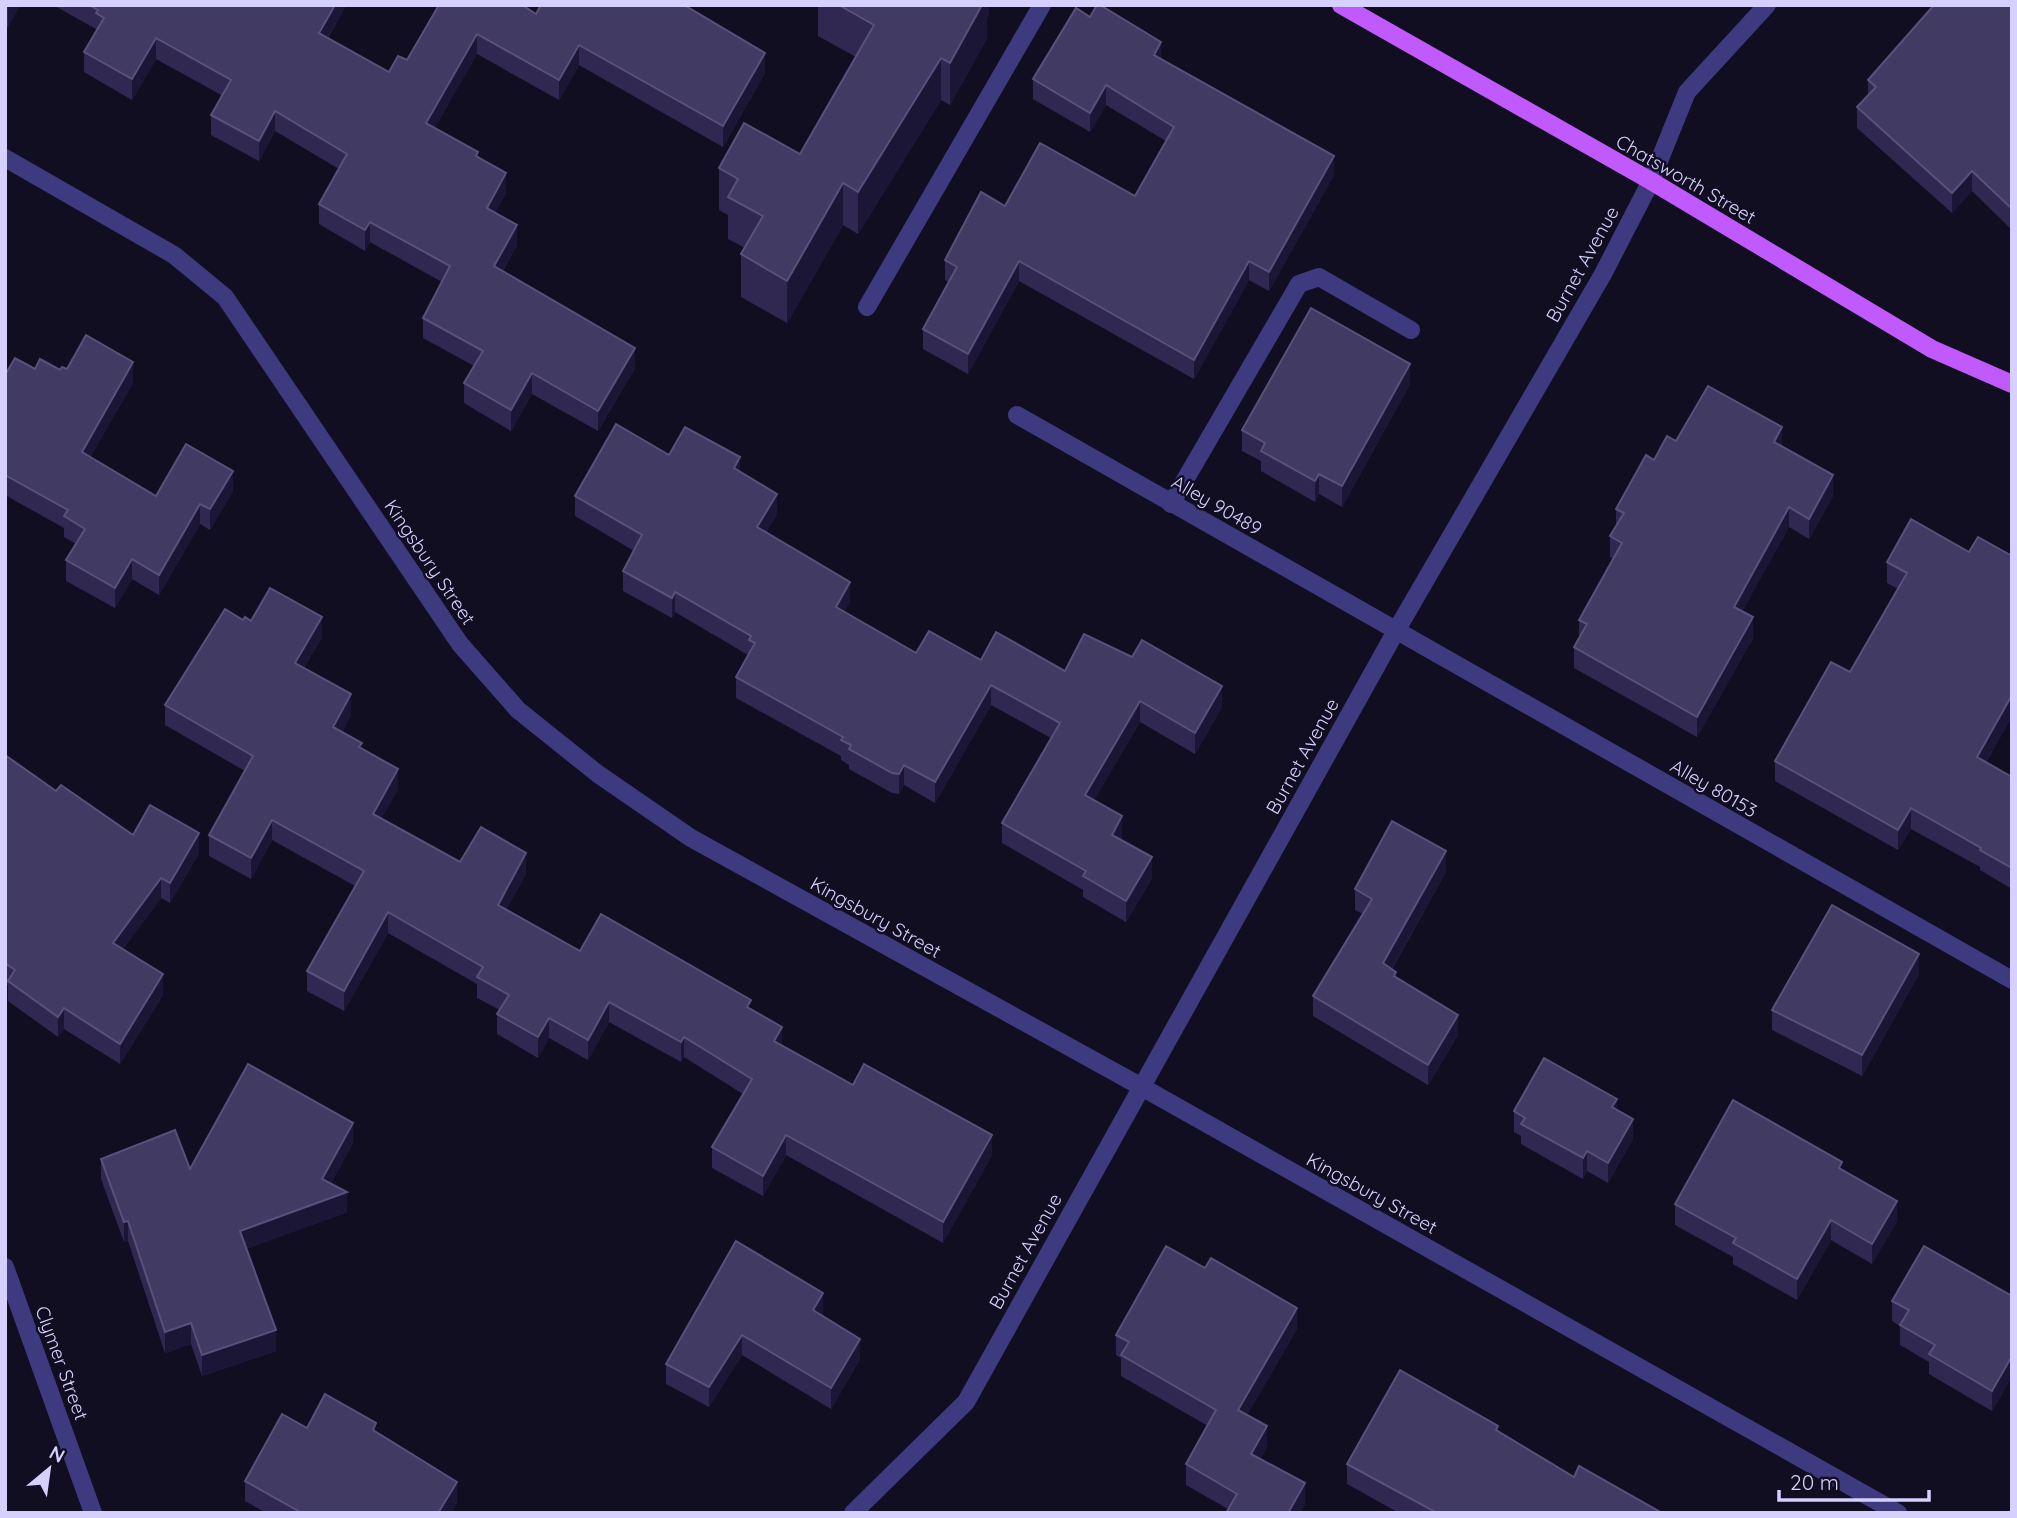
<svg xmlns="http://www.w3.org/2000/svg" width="2017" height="1518" font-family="Quicksand,sans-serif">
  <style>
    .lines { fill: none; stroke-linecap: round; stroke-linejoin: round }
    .minor { stroke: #3e3a80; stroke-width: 18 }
    .major { stroke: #c15afc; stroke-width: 18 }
    .wall { fill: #302850 }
    .shaded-wall { fill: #1c1636 }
    .building { fill: #413a63; stroke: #59517b; stroke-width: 2 }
    .labels { text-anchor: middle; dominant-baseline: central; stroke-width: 5; stroke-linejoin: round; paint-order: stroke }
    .street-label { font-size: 19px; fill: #d6d0fe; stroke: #120e22 }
  </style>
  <rect width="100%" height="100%" fill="#120e22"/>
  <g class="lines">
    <!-- minor -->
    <g class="minor">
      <path d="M 5,158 L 174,255 L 225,297 L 460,644 L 518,710 L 598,774 L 691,838 L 1140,1086 L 1898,1513"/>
      <path d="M 867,307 L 1042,5"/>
      <path d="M 1017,415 L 2012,980"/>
      <path d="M 1171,504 L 1299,284 L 1319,277 L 1411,330"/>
      <path d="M 5,1267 L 93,1513"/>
      <path d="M 853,1513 L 966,1402 L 1396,631 L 1603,274 L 1651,181 L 1687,92 L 1767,5"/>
    </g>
    <!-- major -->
    <path class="major" d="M 1341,5 L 1651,181 L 1932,349 L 2012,384"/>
  </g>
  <!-- wall -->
  <g class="wall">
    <path d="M 5,5 L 20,5 L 8,27 L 5,26 Z"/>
    <path d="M 53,5 L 346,5 L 328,38 L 389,72 L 407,60 L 439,5 L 536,14 L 765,73 L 723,147 L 579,65 L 559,100 L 477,54 L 434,128 L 478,157 L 506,193 L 495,213 L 517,245 L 503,271 L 635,368 L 598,431 L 532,394 L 511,431 L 464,403 L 464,383 L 474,366 L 423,338 L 423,318 L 442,282 L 370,242 L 365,251 L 319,224 L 319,204 L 339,169 L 275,131 L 259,161 L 211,135 L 211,115 L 223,96 L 156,59 L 132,100 L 84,72 L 84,52 L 96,33 L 96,29 Z"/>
    <path d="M 818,5 L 989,5 L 989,14 L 987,18 L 987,38 L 950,105 L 941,100 L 858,234 L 843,225 L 787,323 L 741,297 L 741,254 L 745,248 L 728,239 L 728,215 L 719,210 L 719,168 L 800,154 L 856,57 L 818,36 Z"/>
    <path d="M 2012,5 L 2012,230 L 1972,191 L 1952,213 L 1857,128 L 1857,107 L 1868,95 L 1868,80 Z"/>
    <path d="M 1161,59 L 1334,175 L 1269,291 L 1249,280 L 1194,379 L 1019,281 L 968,374 L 923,349 L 923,329 L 949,282 L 945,280 L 945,260 L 1005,206 L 1135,196 L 1166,141 L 1106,105 L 1090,132 L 1033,99 L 1033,79 Z"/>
    <path d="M 35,369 L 60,370 L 67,369 L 133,383 L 90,457 L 156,496 L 233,491 L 210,530 L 200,524 L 159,595 L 132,579 L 115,608 L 66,581 L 66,560 L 76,544 L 64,537 L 64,528 L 5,495 L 5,375 Z"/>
    <path d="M 1410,384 L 1342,507 L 1319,494 L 1315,502 L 1261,471 L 1261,461 L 1242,451 L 1242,430 Z"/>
    <path d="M 1676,441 L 1782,447 L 1833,496 L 1809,539 L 1789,527 L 1742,611 L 1753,638 L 1697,737 L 1574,668 L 1574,647 L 1579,638 L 1579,620 L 1614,559 L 1610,557 L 1610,536 L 1616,527 L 1616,509 Z"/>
    <path d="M 669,455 L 740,472 L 777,514 L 766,532 L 850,602 L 844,612 L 916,653 L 1065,671 L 1222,707 L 1195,754 L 1140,722 L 1094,800 L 1122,837 L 1121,840 L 1152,878 L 1126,922 L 1083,897 L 1083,890 L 1002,843 L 1002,823 L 1051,738 L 991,705 L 935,803 L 904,785 L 899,794 L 892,793 L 849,769 L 849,765 L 841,760 L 841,756 L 736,698 L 736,677 L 748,655 L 675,612 L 672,618 L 623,591 L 623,571 L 634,551 L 575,516 L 575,496 Z"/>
    <path d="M 1911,519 L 2012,716 L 1986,762 L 2012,777 L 2012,889 L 1980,870 L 1980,867 L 1911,829 L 1898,850 L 1775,781 L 1775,761 L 1850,672 L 1898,589 L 1887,583 L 1887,562 Z"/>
    <path d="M 243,620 L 251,621 L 322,637 L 304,668 L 351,715 L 342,732 L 362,749 L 398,789 L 381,819 L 460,862 L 526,874 L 506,910 L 580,951 L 751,1009 L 782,1046 L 853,1085 L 992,1155 L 943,1243 L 786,1155 L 763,1196 L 712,1168 L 712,1147 L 743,1094 L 684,1057 L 681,1062 L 609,1022 L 588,1060 L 549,1038 L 538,1058 L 497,1034 L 497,1014 L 500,1010 L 477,998 L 477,984 L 388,933 L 344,1011 L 307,991 L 307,971 L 355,886 L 272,840 L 251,879 L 209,856 L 209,835 L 245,771 L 165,725 L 165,705 Z"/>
    <path d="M 5,755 L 56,791 L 133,835 L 199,853 L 170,903 L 161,898 L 123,949 L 163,995 L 120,1064 L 64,1029 L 58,1037 L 8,1001 L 8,985 L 5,983 Z"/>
    <path d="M 1446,872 L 1392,969 L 1396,978 L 1458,1035 L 1428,1085 L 1313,1016 L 1313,996 L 1363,914 L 1355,910 L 1355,889 Z"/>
    <path d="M 1919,974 L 1862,1076 L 1772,1030 L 1772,1010 Z"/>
    <path d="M 1617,1110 L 1633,1139 L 1608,1183 L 1587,1171 L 1583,1179 L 1521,1144 L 1521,1136 L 1514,1132 L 1514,1111 Z"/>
    <path d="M 353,1143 L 331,1183 L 347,1212 L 246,1249 L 276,1351 L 202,1376 L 191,1344 L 165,1353 L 128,1241 L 124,1242 L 101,1179 L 101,1159 L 190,1169 Z"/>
    <path d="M 1842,1170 L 1897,1221 L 1872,1264 L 1831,1240 L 1797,1300 L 1733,1264 L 1733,1257 L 1675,1225 L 1675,1204 Z"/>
    <path d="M 736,1241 L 823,1313 L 822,1316 L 860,1359 L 831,1409 L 742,1355 L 709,1407 L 666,1384 L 666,1364 Z"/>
    <path d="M 2012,1296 L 2012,1376 L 1992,1411 L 1929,1374 L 1929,1362 L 1900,1345 L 1900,1326 L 1892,1321 L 1892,1301 Z"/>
    <path d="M 1297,1329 L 1247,1415 L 1267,1447 L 1260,1459 L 1305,1504 L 1300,1513 L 1226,1513 L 1228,1509 L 1186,1485 L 1186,1464 L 1208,1426 L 1121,1376 L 1121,1358 L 1116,1355 L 1116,1335 Z"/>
    <path d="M 307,1428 L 376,1432 L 457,1502 L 451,1513 L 266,1513 L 245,1501 L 245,1481 Z"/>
    <path d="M 1498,1431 L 1574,1477 L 1662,1513 L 1399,1513 L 1347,1484 L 1347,1464 Z"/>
  </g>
  <!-- shaded-wall -->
  <g class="shaded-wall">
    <path d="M 9,5 L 20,5 L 8,27 L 8,7 Z"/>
    <path d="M 335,5 L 346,5 L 319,53 L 319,33 Z"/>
    <path d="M 979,5 L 989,5 L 989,14 L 987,18 L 987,38 L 950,105 L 950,63 Z"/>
    <path d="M 477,34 L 477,54 L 426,144 L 426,123 Z"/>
    <path d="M 156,38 L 156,59 L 132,100 L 132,79 Z"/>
    <path d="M 1161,42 L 1161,61 L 1154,55 Z"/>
    <path d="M 579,45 L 579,65 L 559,100 L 559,80 Z"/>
    <path d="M 765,53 L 765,73 L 723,147 L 723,126 Z"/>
    <path d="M 941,58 L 941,100 L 858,234 L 858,192 Z"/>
    <path d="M 1106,85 L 1106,105 L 1090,132 L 1090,113 Z"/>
    <path d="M 275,111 L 275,131 L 259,161 L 259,141 Z"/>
    <path d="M 1334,156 L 1334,175 L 1269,291 L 1269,272 Z"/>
    <path d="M 1972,171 L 1972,191 L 1952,213 L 1952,193 Z"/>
    <path d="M 506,173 L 506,193 L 487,229 L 487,208 Z"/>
    <path d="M 843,183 L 843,225 L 787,323 L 787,281 Z"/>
    <path d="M 370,222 L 370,242 L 365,251 L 365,230 Z"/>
    <path d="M 517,225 L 517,245 L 494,286 L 494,266 Z"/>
    <path d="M 1019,261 L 1019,281 L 968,374 L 968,354 Z"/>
    <path d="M 1249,261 L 1249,280 L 1194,379 L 1194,360 Z"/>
    <path d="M 635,348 L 635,368 L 598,431 L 598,411 Z"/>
    <path d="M 133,362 L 133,383 L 82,472 L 82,452 Z"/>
    <path d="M 1410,364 L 1410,384 L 1342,507 L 1342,486 Z"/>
    <path d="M 532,373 L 532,394 L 511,431 L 511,410 Z"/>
    <path d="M 1782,427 L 1782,448 L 1774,442 Z"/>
    <path d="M 740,457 L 740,478 L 734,468 Z"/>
    <path d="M 233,471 L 233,491 L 210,530 L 210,509 Z"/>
    <path d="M 1319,474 L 1319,494 L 1315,502 L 1315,481 Z"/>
    <path d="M 1833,475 L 1833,496 L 1809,539 L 1809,519 Z"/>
    <path d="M 777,494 L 777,514 L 757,547 L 757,527 Z"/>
    <path d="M 200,504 L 200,524 L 159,595 L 159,575 Z"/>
    <path d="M 1789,507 L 1789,527 L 1734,627 L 1734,607 Z"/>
    <path d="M 132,559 L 132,579 L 115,608 L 115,588 Z"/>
    <path d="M 850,582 L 850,602 L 836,627 L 836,607 Z"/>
    <path d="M 675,592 L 675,612 L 672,618 L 672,598 Z"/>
    <path d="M 322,617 L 322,637 L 295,684 L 295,663 Z"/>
    <path d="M 1753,617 L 1753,638 L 1697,737 L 1697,717 Z"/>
    <path d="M 991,685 L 991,705 L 935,803 L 935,782 Z"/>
    <path d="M 1222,686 L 1222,707 L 1195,754 L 1195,733 Z"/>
    <path d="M 351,694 L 351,715 L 333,748 L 333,727 Z"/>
    <path d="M 2012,695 L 2012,716 L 1977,777 L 1977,757 Z"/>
    <path d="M 1140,701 L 1140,722 L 1085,815 L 1085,795 Z"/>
    <path d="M 904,765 L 904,785 L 899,794 L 899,774 Z"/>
    <path d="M 398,769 L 398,789 L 373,834 L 373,814 Z"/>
    <path d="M 1911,808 L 1911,829 L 1898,850 L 1898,830 Z"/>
    <path d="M 1122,816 L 1122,837 L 1112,855 L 1112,835 Z"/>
    <path d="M 272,820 L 272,840 L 251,879 L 251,858 Z"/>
    <path d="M 199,833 L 199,853 L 170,903 L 170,883 Z"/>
    <path d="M 1446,851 L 1446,872 L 1383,984 L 1383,963 Z"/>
    <path d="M 526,853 L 526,874 L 498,925 L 498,905 Z"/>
    <path d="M 1152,857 L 1152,878 L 1126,922 L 1126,901 Z"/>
    <path d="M 161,878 L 161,898 L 113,963 L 113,943 Z"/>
    <path d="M 388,912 L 388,933 L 344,1011 L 344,991 Z"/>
    <path d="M 1919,954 L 1919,974 L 1862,1076 L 1862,1055 Z"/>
    <path d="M 163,974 L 163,995 L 120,1064 L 120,1044 Z"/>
    <path d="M 609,1002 L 609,1022 L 588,1060 L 588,1040 Z"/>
    <path d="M 64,1008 L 64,1029 L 58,1037 L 58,1017 Z"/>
    <path d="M 1458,1015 L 1458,1035 L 1428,1085 L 1428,1065 Z"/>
    <path d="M 549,1018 L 549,1038 L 538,1058 L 538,1037 Z"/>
    <path d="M 782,1027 L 782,1047 L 774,1041 Z"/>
    <path d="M 684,1037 L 684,1057 L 681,1062 L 681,1042 Z"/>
    <path d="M 1617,1099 L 1617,1120 L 1612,1107 Z"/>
    <path d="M 1633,1119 L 1633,1139 L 1608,1183 L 1608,1163 Z"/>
    <path d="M 353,1123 L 353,1143 L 322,1199 L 322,1179 Z"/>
    <path d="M 786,1135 L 786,1155 L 763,1196 L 763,1176 Z"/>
    <path d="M 992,1135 L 992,1155 L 943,1243 L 943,1222 Z"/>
    <path d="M 1587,1151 L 1587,1171 L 1583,1179 L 1583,1158 Z"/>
    <path d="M 347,1192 L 347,1212 L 240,1251 L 240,1231 Z"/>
    <path d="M 1897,1201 L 1897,1221 L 1872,1264 L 1872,1244 Z"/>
    <path d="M 1831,1220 L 1831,1240 L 1797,1300 L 1797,1279 Z"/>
    <path d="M 128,1221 L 128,1241 L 124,1242 L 124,1222 Z"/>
    <path d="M 823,1293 L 823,1313 L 813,1331 L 813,1310 Z"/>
    <path d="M 1297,1308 L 1297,1329 L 1238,1431 L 1238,1410 Z"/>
    <path d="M 191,1323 L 191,1344 L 165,1353 L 165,1332 Z"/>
    <path d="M 276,1330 L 276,1351 L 202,1376 L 202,1355 Z"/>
    <path d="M 742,1335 L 742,1355 L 709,1407 L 709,1387 Z"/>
    <path d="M 860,1339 L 860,1359 L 831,1409 L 831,1388 Z"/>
    <path d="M 2012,1356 L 2012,1376 L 1992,1411 L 1992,1391 Z"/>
    <path d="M 1267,1426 L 1267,1447 L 1251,1474 L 1251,1454 Z"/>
    <path d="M 457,1482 L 457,1502 L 451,1513 L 438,1513 Z"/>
    <path d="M 1305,1483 L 1305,1504 L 1300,1513 L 1288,1513 Z"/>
  </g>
  <!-- building -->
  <g class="building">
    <path d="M 89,5 L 335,5 L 319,33 L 389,72 L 398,56 L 407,60 L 439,5 L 522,5 L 536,14 L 541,5 L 684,5 L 765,53 L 723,126 L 579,45 L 559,80 L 477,34 L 426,123 L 478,152 L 476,156 L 506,173 L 487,208 L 517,225 L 494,266 L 635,348 L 598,411 L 532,373 L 511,410 L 464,383 L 483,351 L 423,318 L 450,266 L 370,222 L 365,230 L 319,204 L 347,154 L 275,111 L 259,141 L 211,115 L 231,80 L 156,38 L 132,79 L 84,52 L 104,18 L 96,13 L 98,10 Z"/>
    <path d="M 839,5 L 982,5 L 950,63 L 941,58 L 858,192 L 843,183 L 787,281 L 741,254 L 763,216 L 728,197 L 738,179 L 719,168 L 744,123 L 800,154 L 874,25 Z"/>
    <path d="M 1097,5 L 1100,5 L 1161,42 L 1154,55 L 1334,156 L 1269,272 L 1249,261 L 1194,360 L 1019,261 L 968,354 L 923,329 L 957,267 L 945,260 L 981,192 L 1005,206 L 1040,143 L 1135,196 L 1174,127 L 1106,85 L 1090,113 L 1033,79 L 1076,8 L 1090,17 Z"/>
    <path d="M 1934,5 L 2012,5 L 2012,209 L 1972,171 L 1952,193 L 1857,107 L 1876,87 L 1868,80 Z"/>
    <path d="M 1311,308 L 1410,364 L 1342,486 L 1319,474 L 1315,481 L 1261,451 L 1265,443 L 1242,430 Z"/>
    <path d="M 86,335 L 133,362 L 82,452 L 156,496 L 186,444 L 233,471 L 210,509 L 200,504 L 159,575 L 132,559 L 115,588 L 66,560 L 85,529 L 64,516 L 68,510 L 5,475 L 5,375 L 15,358 L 35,369 L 40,359 L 60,370 L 62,367 L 67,369 Z"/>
    <path d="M 1708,386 L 1782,427 L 1774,442 L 1833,475 L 1809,519 L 1789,507 L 1734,607 L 1753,617 L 1697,717 L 1574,647 L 1587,624 L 1579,620 L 1622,543 L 1610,536 L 1624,513 L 1616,509 L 1646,455 L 1654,460 L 1667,436 L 1676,441 Z"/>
    <path d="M 616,424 L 669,455 L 685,427 L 740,457 L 734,468 L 777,494 L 757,527 L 850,582 L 836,607 L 916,653 L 929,631 L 981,660 L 996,632 L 1065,671 L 1084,634 L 1132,657 L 1142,640 L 1222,686 L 1195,733 L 1140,701 L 1085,795 L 1122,816 L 1112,835 L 1152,857 L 1126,901 L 1083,876 L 1086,871 L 1002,823 L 1060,723 L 991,685 L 935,782 L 904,765 L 899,774 L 892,773 L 849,749 L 851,745 L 841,740 L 843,737 L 736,677 L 755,643 L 749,640 L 751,636 L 675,592 L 672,598 L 623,571 L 642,535 L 575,496 Z"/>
    <path d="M 1911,519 L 1969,552 L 1978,537 L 2012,556 L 2012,695 L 1977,757 L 2012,777 L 2012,868 L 1980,850 L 1981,848 L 1911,808 L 1898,830 L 1775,761 L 1831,662 L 1850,672 L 1907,573 L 1887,562 Z"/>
    <path d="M 270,588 L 322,617 L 295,663 L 351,694 L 333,727 L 362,743 L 359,747 L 398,769 L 373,814 L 460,862 L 481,827 L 526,853 L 498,905 L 580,951 L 601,914 L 751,1000 L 747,1007 L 782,1027 L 774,1041 L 853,1085 L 864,1064 L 992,1135 L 943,1222 L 786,1135 L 763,1176 L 712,1147 L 752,1079 L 684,1037 L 681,1042 L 609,1002 L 588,1040 L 549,1018 L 538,1037 L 497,1014 L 509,995 L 477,977 L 483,967 L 388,912 L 344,991 L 307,971 L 364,871 L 272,820 L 251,858 L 209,835 L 253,756 L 165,705 L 225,609 L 243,620 L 245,617 L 251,621 Z"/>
    <path d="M 5,755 L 56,791 L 61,785 L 133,835 L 150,805 L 199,833 L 170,883 L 161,878 L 113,943 L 163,974 L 120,1044 L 64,1008 L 58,1017 L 8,981 L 15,970 L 5,963 Z"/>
    <path d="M 1392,821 L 1446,851 L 1383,963 L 1396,972 L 1394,976 L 1458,1015 L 1428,1065 L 1313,996 L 1372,899 L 1355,889 Z"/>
    <path d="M 1832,905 L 1919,954 L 1862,1055 L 1772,1010 Z"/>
    <path d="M 1544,1058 L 1617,1099 L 1612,1107 L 1633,1119 L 1608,1163 L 1587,1151 L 1583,1158 L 1521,1124 L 1525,1118 L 1514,1111 Z"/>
    <path d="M 248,1064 L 353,1123 L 322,1179 L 347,1192 L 240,1231 L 276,1330 L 202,1355 L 191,1323 L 165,1332 L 128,1221 L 124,1222 L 101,1159 L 175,1130 L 190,1169 Z"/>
    <path d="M 1733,1100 L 1842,1162 L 1839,1168 L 1897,1201 L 1872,1244 L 1831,1220 L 1797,1279 L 1733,1243 L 1736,1238 L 1675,1204 Z"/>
    <path d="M 736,1241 L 823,1293 L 813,1310 L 860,1339 L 831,1388 L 742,1335 L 709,1387 L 666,1364 Z"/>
    <path d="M 1166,1246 L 1205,1268 L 1211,1258 L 1297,1308 L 1238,1410 L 1267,1426 L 1251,1454 L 1305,1483 L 1288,1513 L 1226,1513 L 1237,1494 L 1186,1464 L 1216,1410 L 1121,1355 L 1129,1342 L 1116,1335 Z"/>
    <path d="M 1924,1246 L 2012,1296 L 2012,1356 L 1992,1391 L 1929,1354 L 1935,1345 L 1900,1325 L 1909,1310 L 1892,1301 Z"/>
    <path d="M 1400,1370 L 1498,1426 L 1496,1430 L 1574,1477 L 1579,1466 L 1662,1513 L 1437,1513 L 1347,1464 Z"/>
    <path d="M 325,1394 L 376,1423 L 373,1430 L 457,1482 L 438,1513 L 302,1513 L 245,1481 L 282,1414 L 307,1428 Z"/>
  </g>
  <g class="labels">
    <!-- street labels -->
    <g class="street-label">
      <text transform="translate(1686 179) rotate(30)">Chatsworth Street</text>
      <text transform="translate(1582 264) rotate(-61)">Burnet Avenue</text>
      <text transform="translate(1217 505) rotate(30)">Alley 90489</text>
      <text transform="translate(430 562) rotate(56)">Kingsbury Street</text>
      <text transform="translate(1302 756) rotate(-61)">Burnet Avenue</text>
      <text transform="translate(1714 788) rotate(30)">Alley 80153</text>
      <text transform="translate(876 917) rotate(29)">Kingsbury Street</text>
      <text transform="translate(1372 1193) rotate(29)">Kingsbury Street</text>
      <text transform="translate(1025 1251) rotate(-61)">Burnet Avenue</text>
      <text transform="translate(62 1363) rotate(70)">Clymer Street</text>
    </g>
  </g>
  <!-- border -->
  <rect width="2017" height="1518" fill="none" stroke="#d6d0fe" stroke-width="14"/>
  <!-- north arrow -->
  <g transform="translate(49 1469) rotate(29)" stroke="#120e22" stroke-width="5" paint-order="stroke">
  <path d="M0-5L12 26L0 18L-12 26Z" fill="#d6d0fe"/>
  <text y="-10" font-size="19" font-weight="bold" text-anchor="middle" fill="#d6d0fe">N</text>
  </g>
  <!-- scale -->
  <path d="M1779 1490v10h150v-10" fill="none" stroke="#d6d0fe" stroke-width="3.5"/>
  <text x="1790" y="1490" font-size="21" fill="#d6d0fe" stroke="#120e22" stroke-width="5" paint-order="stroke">20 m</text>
</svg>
